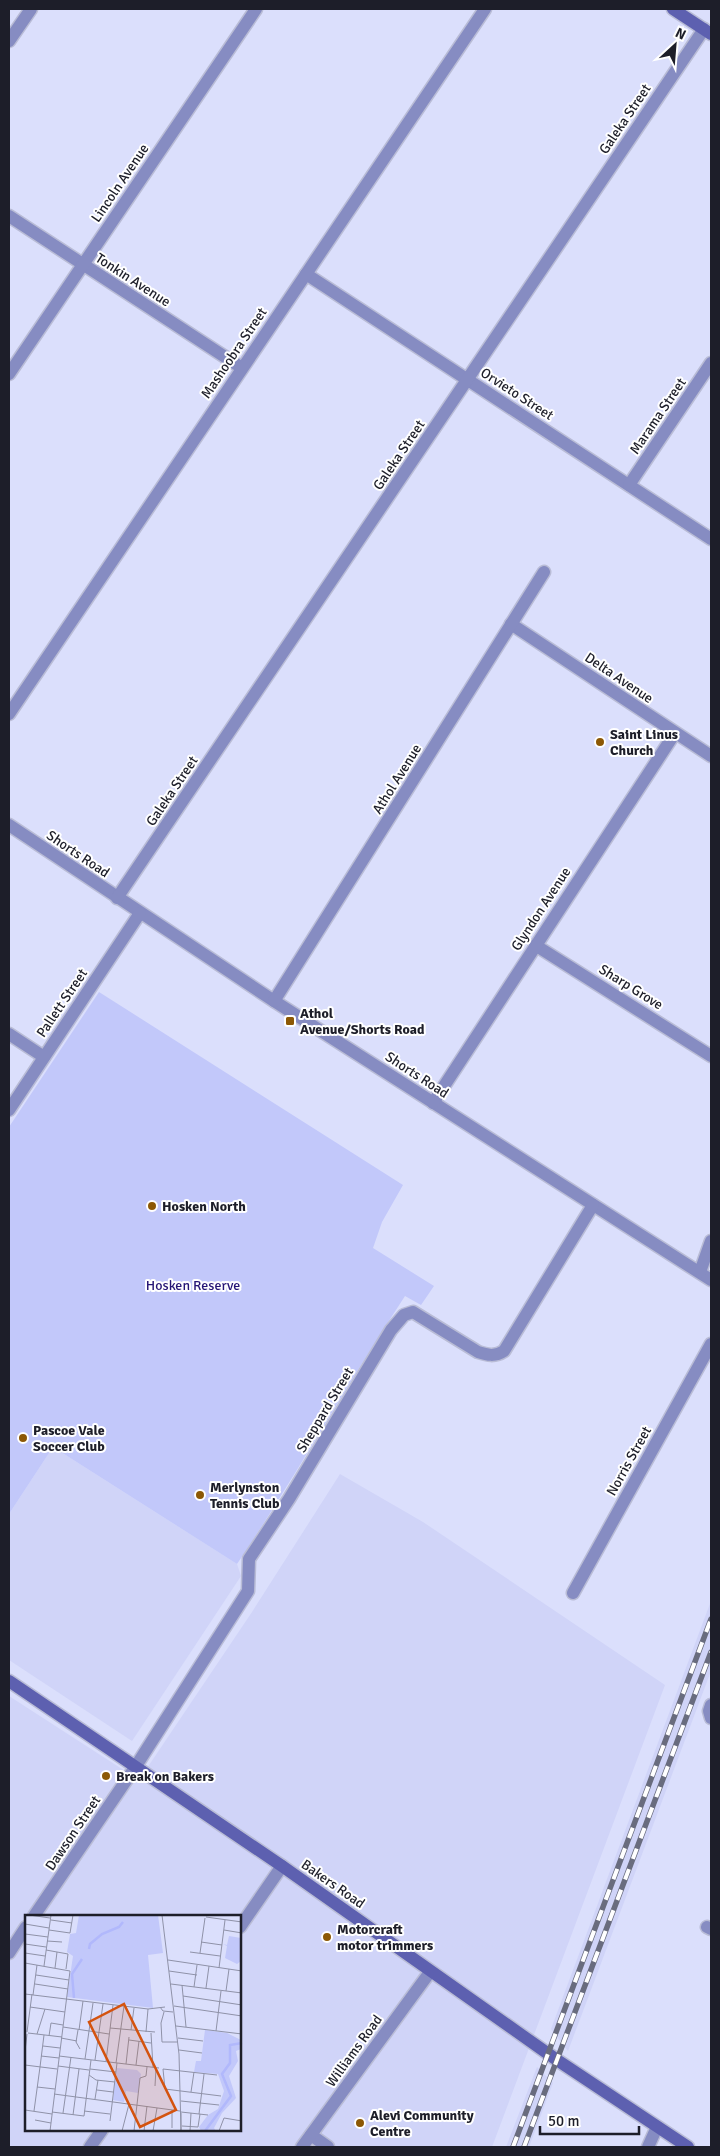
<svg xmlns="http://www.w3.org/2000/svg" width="720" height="2156" font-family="Signika,sans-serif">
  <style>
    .built { fill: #d0d4f8; fill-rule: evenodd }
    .green { fill: #c2c8fa }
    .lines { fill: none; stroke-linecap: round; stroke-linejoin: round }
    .street-casing { stroke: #b9bcd6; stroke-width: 15 }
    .secondary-casing { stroke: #b9bcd6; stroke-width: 15 }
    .street { stroke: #868cc2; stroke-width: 12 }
    .secondary { stroke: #5d60b0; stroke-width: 12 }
    .rail-casing { stroke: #696c7e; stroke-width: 5.5 }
    .rail { stroke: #fff; stroke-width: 4; stroke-dasharray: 11; stroke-linecap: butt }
    .poi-dot { fill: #8c5805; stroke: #fff; stroke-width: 2 }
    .labels { text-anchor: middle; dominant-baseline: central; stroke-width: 4; stroke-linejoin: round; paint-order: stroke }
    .street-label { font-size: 14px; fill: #1d1e29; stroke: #fff }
    .poi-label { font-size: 14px; font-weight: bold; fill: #1d1e29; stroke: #fff; text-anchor: start }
    .park-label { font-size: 14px; fill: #251575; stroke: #fff }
    .inset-river { fill: none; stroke: #b1b8fc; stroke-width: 2.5 }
    .inset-road { fill: none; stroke: #8f92a8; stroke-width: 1 }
    .view { fill: #d4530f; fill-opacity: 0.15; stroke: #d4530f; stroke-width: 2.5 }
    .inset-edge { fill: none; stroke: #1d1e29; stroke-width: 2.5 }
  </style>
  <rect width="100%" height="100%" fill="#dbdffc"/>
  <!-- built -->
  <g class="built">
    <path d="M 53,1447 L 237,1564 L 241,1576 L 132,1741 L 9,1660 L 9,1514 Z"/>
    <path d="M 340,1474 L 423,1522 L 665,1685 L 492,2147 L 9,2147 L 9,1696 L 139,1780 L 252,1612 ZM 26,1916 L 240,1916 L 240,2130 L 26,2130 Z"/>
    <path d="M 711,1601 L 711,1671 L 568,2051 L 551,2029 Z"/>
    <path d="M 537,2067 L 553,2083 L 529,2147 L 506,2147 Z"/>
  </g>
  <!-- green -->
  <path class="green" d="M 99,992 L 403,1185 L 382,1222 L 373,1248 L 434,1286 L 421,1305 L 405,1296 C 347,1384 296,1476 237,1564 L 53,1447 L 9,1514 L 9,1127 Z"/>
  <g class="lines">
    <!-- street casing -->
    <g class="street-casing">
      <g id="street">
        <path d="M 9,41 L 31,9"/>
        <path d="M 9,216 L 242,368"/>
        <path d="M 306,274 L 711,539"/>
        <path d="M 9,374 L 256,9"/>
        <path d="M 629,485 L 711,363"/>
        <path d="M 511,624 L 711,756"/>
        <path d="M 9,714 L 485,9"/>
        <path d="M 9,825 L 274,1001 L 711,1280"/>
        <path d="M 117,898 L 704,29"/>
        <path d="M 535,945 L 711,1056"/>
        <path d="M 274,1001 L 544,572"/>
        <path d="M 9,1034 L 44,1057"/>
        <path d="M 433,1103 L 675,733"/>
        <path d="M 9,1110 L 140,913"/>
        <path d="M 700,1272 L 711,1241"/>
        <path d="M 573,1593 L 711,1344"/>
        <path d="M 711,1705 L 709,1711 L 711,1718"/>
        <path d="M 34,1916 L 136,1766 L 248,1591 L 249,1559 L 289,1499 L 391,1330 L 404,1315 L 413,1312 L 478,1352 C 487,1355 495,1357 504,1351 L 593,1205"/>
        <path d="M 240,1927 L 282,1866"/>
        <path d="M 707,1927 L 711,1929"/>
        <path d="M 9,1953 L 26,1927"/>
        <path d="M 311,2135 L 328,2147"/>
        <path d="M 90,2147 L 102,2130"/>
        <path d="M 302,2147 L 430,1972"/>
        <path d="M 648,2147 L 657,2127"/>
      </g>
    </g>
    <!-- secondary casing -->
    <g class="secondary-casing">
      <g id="secondary">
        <path d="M 673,9 L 711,34"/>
        <path d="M 9,1681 L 282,1866 L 557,2060 L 688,2147"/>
      </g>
    </g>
    <!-- street -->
    <use href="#street" class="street"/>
    <!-- secondary -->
    <use href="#secondary" class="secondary"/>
    <!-- rail casing -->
    <g class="rail-casing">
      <g id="rail">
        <path d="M 513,2147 L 711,1619"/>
        <path d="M 524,2147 L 711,1652"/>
      </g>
    </g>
    <!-- rail -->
    <use href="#rail" class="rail"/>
  </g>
  <!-- markers -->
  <g class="poi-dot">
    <circle cx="600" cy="742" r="5"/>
    <rect x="285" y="1016" width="10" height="10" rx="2.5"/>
    <circle cx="152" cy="1206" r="5"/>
    <circle cx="23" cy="1438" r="5"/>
    <circle cx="200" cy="1495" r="5"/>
    <circle cx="106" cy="1776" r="5"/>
    <circle cx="327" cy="1937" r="5"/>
    <circle cx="360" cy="2123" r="5"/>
  </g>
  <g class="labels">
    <!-- street labels -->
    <g class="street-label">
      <text transform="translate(625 119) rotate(-56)">Galeka Street</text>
      <text transform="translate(120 183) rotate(-56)">Lincoln Avenue</text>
      <text transform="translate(133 280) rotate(33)">Tonkin Avenue</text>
      <text transform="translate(234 353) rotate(-56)">Mashoobra Street</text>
      <text transform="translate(517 394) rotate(33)">Orvieto Street</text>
      <text transform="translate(658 416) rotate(-56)">Marama Street</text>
      <text transform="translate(399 455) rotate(-56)">Galeka Street</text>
      <text transform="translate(619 678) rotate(34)">Delta Avenue</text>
      <text transform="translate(397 779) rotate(-58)">Athol Avenue</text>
      <text transform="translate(172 791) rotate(-56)">Galeka Street</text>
      <text transform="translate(78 854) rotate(34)">Shorts Road</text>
      <text transform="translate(541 909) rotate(-57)">Glyndon Avenue</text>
      <text transform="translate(631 987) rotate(32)">Sharp Grove</text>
      <text transform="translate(62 1003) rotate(-56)">Pallett Street</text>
      <text transform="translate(417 1075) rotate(33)">Shorts Road</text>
      <text transform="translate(325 1410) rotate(-59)">Sheppard Street</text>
      <text transform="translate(629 1461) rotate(-61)">Norris Street</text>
      <text transform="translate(73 1833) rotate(-56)">Dawson Street</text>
      <text transform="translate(333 1884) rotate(35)">Bakers Road</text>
      <text transform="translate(354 2051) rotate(-54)">Williams Road</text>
    </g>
    <!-- poi labels -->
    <g class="poi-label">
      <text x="610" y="734">Saint Linus<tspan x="610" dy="16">Church</tspan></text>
      <text x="300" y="1013">Athol<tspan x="300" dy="16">Avenue/Shorts Road</tspan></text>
      <text x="162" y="1206">Hosken North</text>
      <text x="33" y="1430">Pascoe Vale<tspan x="33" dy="16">Soccer Club</tspan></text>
      <text x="210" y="1487">Merlynston<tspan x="210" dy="16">Tennis Club</tspan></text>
      <text x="116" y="1776">Break on Bakers</text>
      <text x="337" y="1929">Motorcraft<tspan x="337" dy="16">motor trimmers</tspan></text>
      <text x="370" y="2115">Alevi Community<tspan x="370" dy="16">Centre</tspan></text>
    </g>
    <!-- park labels -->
    <g class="park-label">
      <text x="193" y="1285">Hosken Reserve</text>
    </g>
  </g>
  <!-- overview -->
  <g transform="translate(25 1915)">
    <rect width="216" height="216" fill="#dbdffc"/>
    <path d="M 54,0 L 133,0 L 138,38 L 123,40 L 128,93 L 42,82 L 48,41 L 42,37 L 45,19 L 51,18 ZM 204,21 L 216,23 L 216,46 L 212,49 L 200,43 L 202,31 L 198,29 L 202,30 ZM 180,115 L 202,118 L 216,125 L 216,134 L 211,136 L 213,146 L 204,161 L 211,183 L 197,198 L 189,213 L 191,216 L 176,216 L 174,212 L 183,200 L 193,194 L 199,176 L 193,159 L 169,157 L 171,146 L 176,146 ZM 92,153 L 112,155 L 116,159 L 113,178 L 101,176 L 99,187 L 88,185 Z" fill="#c2c8fa"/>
    <path class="inset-river" d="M 64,34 L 65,29 L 77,19 L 94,12 L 98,7M 49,83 L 47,59 L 57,44M 180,216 L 206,181 L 197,159 L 205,148 L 205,130 L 217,128"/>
    <path class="inset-road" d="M 4,0 L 25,3M 137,0 L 154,139 L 156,216M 181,2 L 217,7M 26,5 L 47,8M 0,9 L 24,13M 24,15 L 45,18 L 48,0M 199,15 L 217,18M 0,19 L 23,22M 22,26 L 37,27M 176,27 L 197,30M 0,29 L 21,32M 21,35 L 43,39 L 41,54M 165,37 L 195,41M 0,38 L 20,41M 175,38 L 180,3M 143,45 L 217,56M 0,48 L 45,56 L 25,216M 19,51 L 26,0M 30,53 L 32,37M 194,53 L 200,5M 144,56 L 172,60M 11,60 L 44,65M 10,69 L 43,74M 146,69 L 217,78M 157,70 L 161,112M 169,72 L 172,50M 181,73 L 184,51M 201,76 L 204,54M 0,79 L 123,94 L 140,92M 8,80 L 12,50M 158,81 L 217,90M 149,91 L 217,101M 5,92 L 40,97M 135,92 L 138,96 L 148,97M 139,97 L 136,108 L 137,127 L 152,127M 151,111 L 217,119M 38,112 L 84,119M 85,113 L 130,117M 53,115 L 51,127 L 55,134M 54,115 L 58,86M 106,115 L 109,93M 191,116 L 196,76M 2,117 L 7,79M 121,117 L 123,94M 3,118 L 37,122M 126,118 L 128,152M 12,119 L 20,94M 24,121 L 26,108 L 38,110M 36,123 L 52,126M 153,123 L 178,126M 104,125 L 126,128M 18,131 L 35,133M 154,135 L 177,138M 0,136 L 2,119M 16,141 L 34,143M 34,141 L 134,153M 60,144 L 68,88M 70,145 L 78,89M 81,146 L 88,90M 91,148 L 99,91M 101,149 L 104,122M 0,150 L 32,154M 111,150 L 114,126M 33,151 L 64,155M 15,152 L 19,120M 65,154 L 91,157M 64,160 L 71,165 L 90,167M 192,160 L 138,154 L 140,174 L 196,181M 130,171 L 131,153M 12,172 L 30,174M 72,175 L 88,177M 166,177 L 169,157M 29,179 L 155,196M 70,184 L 73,165M 156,186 L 194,190M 0,195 L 27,199M 147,195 L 147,213M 9,196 L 15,152M 59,196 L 85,199M 27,197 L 59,201 L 66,145M 156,197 L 183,200M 38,198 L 46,142M 156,198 L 156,216M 174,199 L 179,159M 48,200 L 54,154M 10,205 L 26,208M 85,206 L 92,148M 157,211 L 173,212 L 175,199M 97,216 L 104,189M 109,216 L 115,163 L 121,161 L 122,152M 119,216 L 122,191M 128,216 L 132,193M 165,216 L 166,198M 194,216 L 199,203 L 217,206"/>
    <path class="view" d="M 99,89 L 151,195 L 115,212 L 64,107 Z"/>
    <rect width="216" height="216" class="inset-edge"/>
  </g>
  <!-- border -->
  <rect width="720" height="2156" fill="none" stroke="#1d1e29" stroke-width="20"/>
  <!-- north arrow -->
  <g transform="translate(675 45) rotate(26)" stroke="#ffffff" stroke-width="4" paint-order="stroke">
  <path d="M0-4L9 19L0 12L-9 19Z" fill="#1d1e29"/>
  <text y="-8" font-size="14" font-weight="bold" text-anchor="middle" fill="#1d1e29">N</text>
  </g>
  <!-- scale -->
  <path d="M540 2126v8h99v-8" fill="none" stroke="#1d1e29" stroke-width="2.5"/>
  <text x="548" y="2126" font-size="15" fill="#1d1e29" stroke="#ffffff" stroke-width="4" paint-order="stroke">50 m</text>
</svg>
